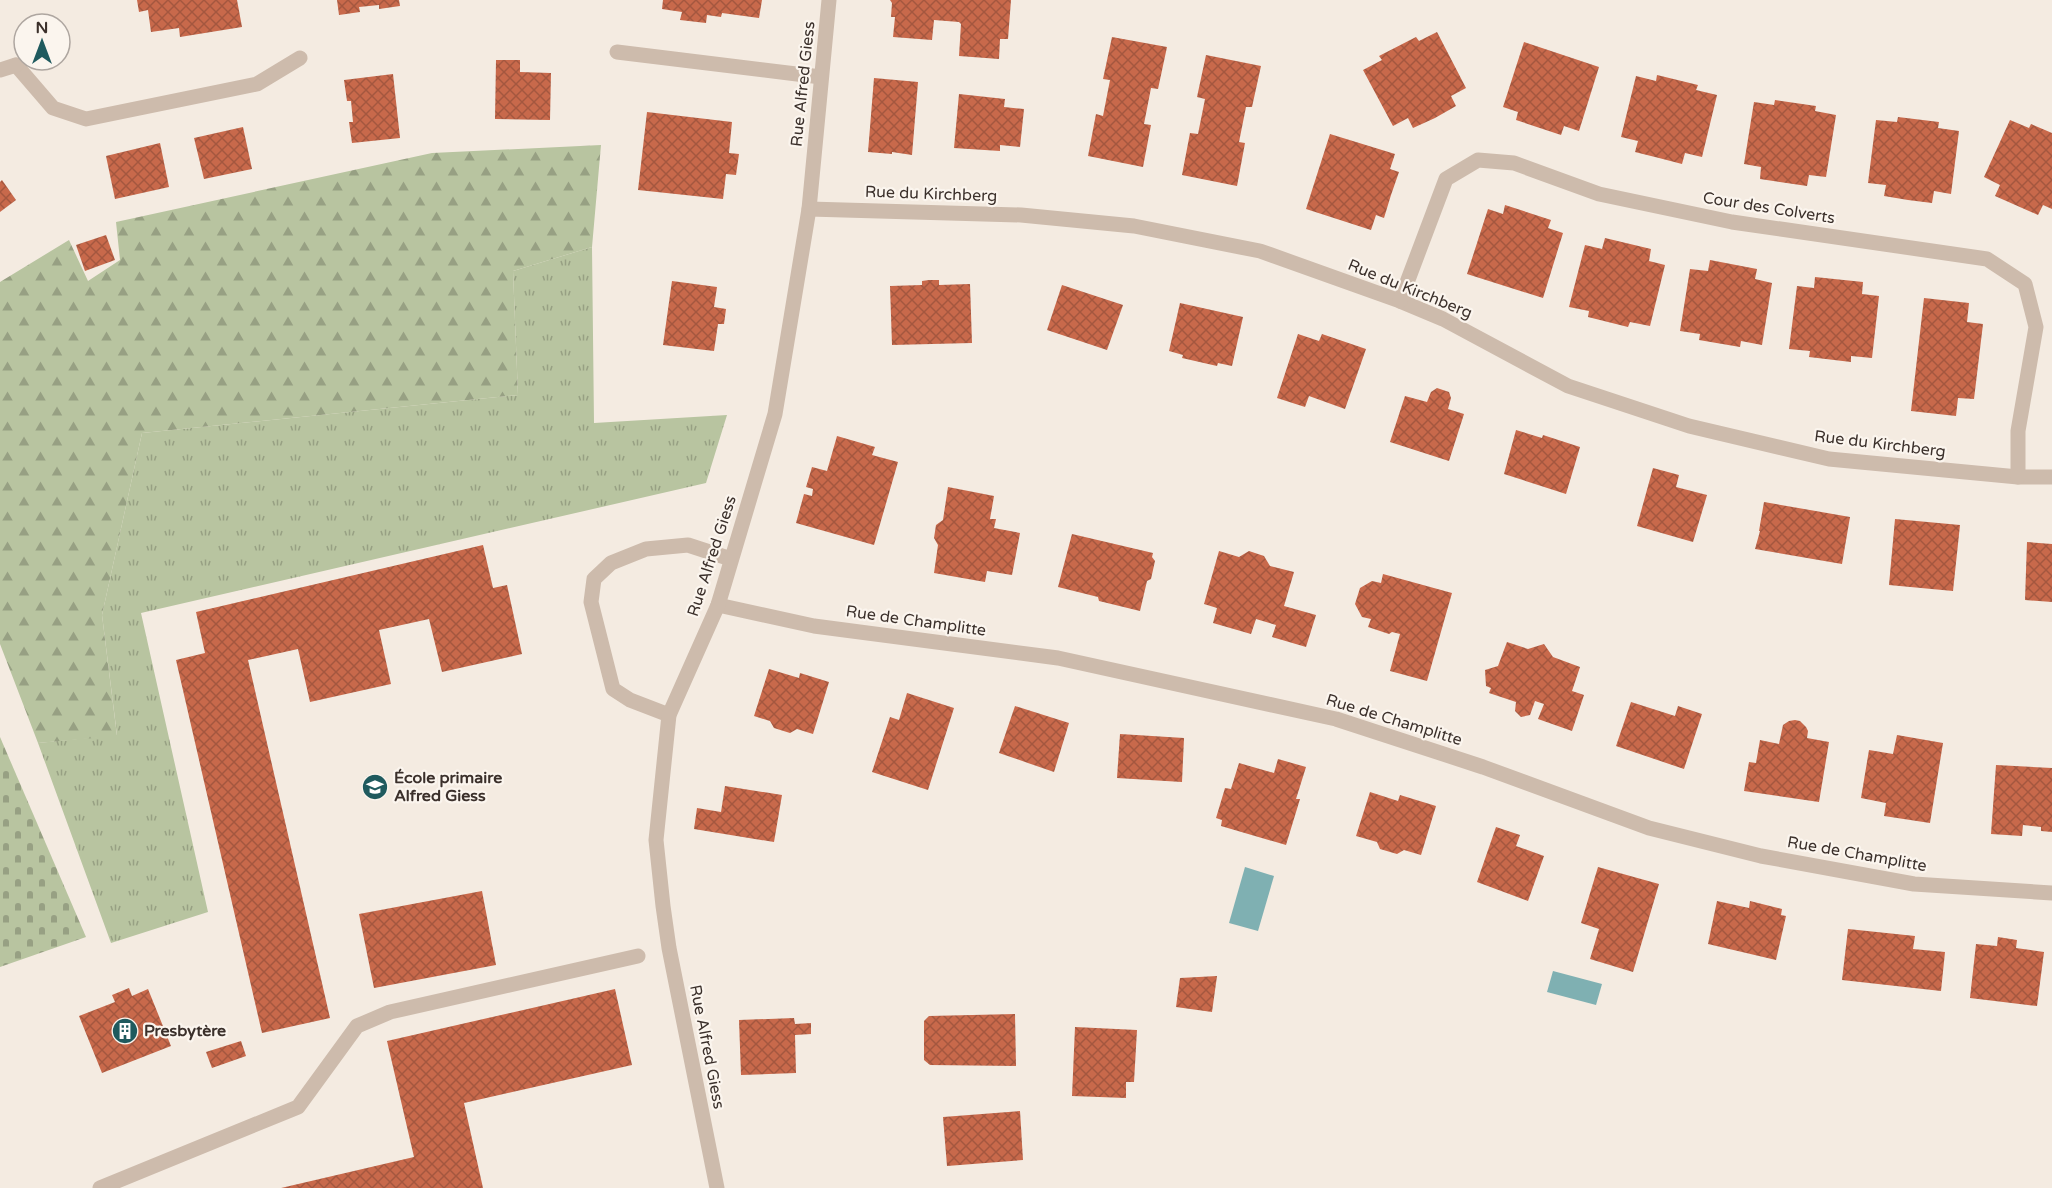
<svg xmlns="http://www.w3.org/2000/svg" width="2052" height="1188" font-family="'Varela Round',sans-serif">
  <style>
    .grass { fill: url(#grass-tufts) }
    .forest { fill: url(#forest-firs) }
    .cemetery { fill: url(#cemetery-stones) }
    .water { fill: #7fb0b2 }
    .building { fill: url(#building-cross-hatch) }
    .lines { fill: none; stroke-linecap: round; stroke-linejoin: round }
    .lane { stroke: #cdbbac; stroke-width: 15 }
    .street { stroke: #cdbbac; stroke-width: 15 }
    .labels { text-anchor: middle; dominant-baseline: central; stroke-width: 4.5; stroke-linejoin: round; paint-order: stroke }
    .street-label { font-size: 16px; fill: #3b302b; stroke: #fbf5ee }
    .poi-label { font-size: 16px; font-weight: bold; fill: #3b302b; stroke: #fbf5ee; text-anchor: start }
  </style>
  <defs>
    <pattern id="grass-tufts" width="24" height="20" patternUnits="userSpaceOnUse" patternTransform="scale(1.5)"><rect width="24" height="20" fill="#b8c4a0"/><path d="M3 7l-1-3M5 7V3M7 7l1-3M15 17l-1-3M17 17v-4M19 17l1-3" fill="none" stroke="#97a083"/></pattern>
    <pattern id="forest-firs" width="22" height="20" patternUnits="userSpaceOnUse" patternTransform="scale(1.5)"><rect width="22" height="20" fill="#b8c4a0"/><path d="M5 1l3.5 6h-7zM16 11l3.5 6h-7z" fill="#97a083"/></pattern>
    <pattern id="cemetery-stones" width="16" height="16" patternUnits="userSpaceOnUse" patternTransform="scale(1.5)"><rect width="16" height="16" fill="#b8c4a0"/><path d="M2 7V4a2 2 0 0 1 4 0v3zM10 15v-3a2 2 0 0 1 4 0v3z" fill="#97a083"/></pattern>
    <pattern id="building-cross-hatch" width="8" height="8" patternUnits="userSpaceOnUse" patternTransform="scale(1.5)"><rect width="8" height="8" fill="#c8694b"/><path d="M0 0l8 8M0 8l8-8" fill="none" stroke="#a4573f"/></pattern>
  </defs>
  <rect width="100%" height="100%" fill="#f4ebe1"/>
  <!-- grass -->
  <path class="grass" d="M 592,247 L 594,423 L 727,415 L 706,483 L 141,613 L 208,912 L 111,943 L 38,743 L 117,735 L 102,615 L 142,433 L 518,395 L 513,271 Z"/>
  <!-- forest -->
  <path class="forest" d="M 601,145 L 592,247 L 513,271 L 518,395 L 142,433 L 102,615 L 117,736 L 38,743 L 0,644 L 0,282 L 69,240 L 88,281 L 120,260 L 116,222 L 432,153 Z"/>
  <!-- cemetery -->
  <path class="cemetery" d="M 0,737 L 86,937 L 0,967 Z"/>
  <!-- water -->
  <g class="water">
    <path d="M 1245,867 L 1274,876 L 1258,931 L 1229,923 Z"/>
    <path d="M 1553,971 L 1602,984 L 1596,1005 L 1547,992 Z"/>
  </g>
  <!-- building -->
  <g class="building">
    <path d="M 137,0 L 237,0 L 242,27 L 180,37 L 179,28 L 151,32 L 148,10 L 139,12 Z"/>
    <path d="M 337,0 L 399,0 L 400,6 L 379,9 L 379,5 L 359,7 L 360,12 L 339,15 Z"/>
    <path d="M 663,0 L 762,0 L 759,18 L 722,13 L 721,17 L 707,15 L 706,23 L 680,20 L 682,12 L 662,9 Z"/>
    <path d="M 890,0 L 1011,0 L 1008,39 L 1000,39 L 999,59 L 959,56 L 961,24 L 959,22 L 934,20 L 932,40 L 893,37 L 895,17 L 891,17 L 892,3 Z"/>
    <path d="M 1437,32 L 1466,88 L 1451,96 L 1456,106 L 1435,118 L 1413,128 L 1408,118 L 1393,126 L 1363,70 L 1382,60 L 1379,56 L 1416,37 L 1419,41 Z"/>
    <path d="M 1112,37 L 1167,47 L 1158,89 L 1151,88 L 1144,124 L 1151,125 L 1143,167 L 1088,156 L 1096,114 L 1103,116 L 1110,80 L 1103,79 Z"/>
    <path d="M 1524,42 L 1599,67 L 1579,131 L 1564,126 L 1561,135 L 1516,120 L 1518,112 L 1503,107 Z"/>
    <path d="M 1206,55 L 1261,66 L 1252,107 L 1246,107 L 1239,142 L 1245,143 L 1237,186 L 1182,175 L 1190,133 L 1198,134 L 1205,99 L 1197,97 Z"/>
    <path d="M 496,60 L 520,60 L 520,72 L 551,73 L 550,120 L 495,119 Z"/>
    <path d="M 393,74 L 400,138 L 352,143 L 349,122 L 353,122 L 351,101 L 347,101 L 344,80 Z"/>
    <path d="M 1657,75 L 1698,85 L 1696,90 L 1717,95 L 1702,157 L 1685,153 L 1682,164 L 1659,158 L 1635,152 L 1638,141 L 1621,137 L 1636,76 L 1656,81 Z"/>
    <path d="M 874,78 L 918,82 L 912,155 L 892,152 L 892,154 L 868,152 Z"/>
    <path d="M 959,94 L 1005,99 L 1004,107 L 1024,109 L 1020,147 L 1000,145 L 1000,151 L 954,148 Z"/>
    <path d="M 1775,100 L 1816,106 L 1815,111 L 1836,115 L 1826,177 L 1809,175 L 1807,186 L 1760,179 L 1761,167 L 1744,164 L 1754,102 L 1774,105 Z"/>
    <path d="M 647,112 L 732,122 L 729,153 L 739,154 L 736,175 L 726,174 L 723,199 L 638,190 Z"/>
    <path d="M 1898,117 L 1939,122 L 1938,128 L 1959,131 L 1951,194 L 1934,191 L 1932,203 L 1908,200 L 1884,196 L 1886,185 L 1868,183 L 1876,120 L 1897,122 Z"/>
    <path d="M 2010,120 L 2029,128 L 2031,124 L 2052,133 L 2052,209 L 2043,205 L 2038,215 L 1995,196 L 2000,185 L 1984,177 Z"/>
    <path d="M 243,127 L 252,169 L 204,179 L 194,138 Z"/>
    <path d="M 1330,134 L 1395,154 L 1390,169 L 1399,172 L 1391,195 L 1384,218 L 1376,215 L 1371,230 L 1306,209 Z"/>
    <path d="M 160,143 L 169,187 L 115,199 L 106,156 Z"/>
    <path d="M 2,180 L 16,200 L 0,212 L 0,182 Z"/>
    <path d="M 1505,205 L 1551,220 L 1548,228 L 1563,233 L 1543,298 L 1467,274 L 1488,209 L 1503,214 Z"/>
    <path d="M 106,235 L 115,260 L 85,271 L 76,245 Z"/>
    <path d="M 1605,238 L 1651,249 L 1649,261 L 1665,265 L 1650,326 L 1630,322 L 1628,327 L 1588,317 L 1589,311 L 1569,307 L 1585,245 L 1602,249 Z"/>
    <path d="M 1710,260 L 1757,269 L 1755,279 L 1772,283 L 1762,345 L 1741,341 L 1740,347 L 1699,340 L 1700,334 L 1680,331 L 1690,269 L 1708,271 Z"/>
    <path d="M 1815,277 L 1863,282 L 1862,294 L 1879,296 L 1872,358 L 1851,356 L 1851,362 L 1809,357 L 1810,351 L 1789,349 L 1797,286 L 1814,288 Z"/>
    <path d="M 929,280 L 939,280 L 939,285 L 970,284 L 972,343 L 892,345 L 890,286 L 922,285 L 922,281 Z"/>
    <path d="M 672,281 L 717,287 L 714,307 L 726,309 L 724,324 L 718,324 L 714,351 L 663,345 Z"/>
    <path d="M 1062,285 L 1123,305 L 1107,350 L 1047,330 Z"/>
    <path d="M 1924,298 L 1969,303 L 1967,322 L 1983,324 L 1974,399 L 1958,398 L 1956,416 L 1911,411 Z"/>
    <path d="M 1180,303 L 1243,317 L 1232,366 L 1218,363 L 1217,366 L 1182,358 L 1183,355 L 1169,351 Z"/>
    <path d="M 1298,334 L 1319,341 L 1322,334 L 1366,349 L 1345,409 L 1309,396 L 1305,407 L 1277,398 Z"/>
    <path d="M 1437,388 L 1449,392 L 1451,398 L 1448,409 L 1464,414 L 1449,461 L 1390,442 L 1405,396 L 1427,402 L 1431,392 Z"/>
    <path d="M 1516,430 L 1542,438 L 1543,435 L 1580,447 L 1566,494 L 1504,474 Z"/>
    <path d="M 837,436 L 875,447 L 872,455 L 898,462 L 874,545 L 796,523 L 804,494 L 812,496 L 813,489 L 806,487 L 812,467 L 827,471 Z"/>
    <path d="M 1653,468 L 1679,475 L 1676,487 L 1707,495 L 1693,542 L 1637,526 Z"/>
    <path d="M 948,487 L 994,496 L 990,519 L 996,519 L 994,528 L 1020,533 L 1012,575 L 987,571 L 985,582 L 934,573 L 938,545 L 934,538 L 936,525 L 943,520 Z"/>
    <path d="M 1764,502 L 1850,517 L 1842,564 L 1755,549 L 1760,531 L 1759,531 Z"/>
    <path d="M 1895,519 L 1960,525 L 1953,591 L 1889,585 Z"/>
    <path d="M 1072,534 L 1153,553 L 1152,557 L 1155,561 L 1151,579 L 1147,581 L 1140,611 L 1099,601 L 1098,597 L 1058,587 Z"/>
    <path d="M 2027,542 L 2052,544 L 2052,602 L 2025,600 Z"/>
    <path d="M 483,545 L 493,588 L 507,585 L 522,654 L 442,672 L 429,619 L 379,630 L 391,684 L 310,702 L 298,649 L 248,660 L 330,1018 L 262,1033 L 176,660 L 205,653 L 196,612 Z"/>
    <path d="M 1219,551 L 1239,557 L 1249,551 L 1264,556 L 1270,566 L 1294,572 L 1284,606 L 1316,615 L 1306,647 L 1272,637 L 1276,625 L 1256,619 L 1251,634 L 1213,623 L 1217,608 L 1204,604 Z"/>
    <path d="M 1383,574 L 1452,593 L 1427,681 L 1390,671 L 1400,634 L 1392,632 L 1389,634 L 1368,627 L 1371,619 L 1362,617 L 1355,604 L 1360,588 L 1372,581 L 1381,583 Z"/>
    <path d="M 1507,642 L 1528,649 L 1544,644 L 1553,657 L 1580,667 L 1572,691 L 1584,695 L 1572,731 L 1538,719 L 1544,704 L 1535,701 L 1530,715 L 1521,717 L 1515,711 L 1516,702 L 1489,693 L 1491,688 L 1486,686 L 1485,670 L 1498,666 Z"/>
    <path d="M 769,669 L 799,678 L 800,673 L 829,682 L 813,734 L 797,729 L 790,733 L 774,728 L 770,721 L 754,716 Z"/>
    <path d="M 907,693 L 954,708 L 928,790 L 872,772 L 890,717 L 899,720 Z"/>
    <path d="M 1631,702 L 1675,716 L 1678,706 L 1702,714 L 1684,769 L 1616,746 Z"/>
    <path d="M 1015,706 L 1069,723 L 1054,772 L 999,753 Z"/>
    <path d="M 1795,720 L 1800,721 L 1806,727 L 1808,731 L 1807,738 L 1829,742 L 1819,802 L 1744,791 L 1749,762 L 1756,763 L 1760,740 L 1779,744 L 1783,725 L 1789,721 Z"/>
    <path d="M 1120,734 L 1184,738 L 1182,782 L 1117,778 Z"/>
    <path d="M 1897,735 L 1943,743 L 1930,823 L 1884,816 L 1886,803 L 1861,798 L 1869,750 L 1893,754 Z"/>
    <path d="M 1278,759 L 1306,767 L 1296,799 L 1300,799 L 1286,845 L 1221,826 L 1222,820 L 1216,818 L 1225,788 L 1231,789 L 1239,763 L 1274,773 Z"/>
    <path d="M 1996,765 L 2052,768 L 2052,832 L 2041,831 L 2041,827 L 2023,825 L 2022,836 L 1991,834 Z"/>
    <path d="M 725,786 L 782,795 L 774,842 L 694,829 L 697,808 L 721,812 Z"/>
    <path d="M 1370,792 L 1398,801 L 1400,795 L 1436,806 L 1421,855 L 1404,850 L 1397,854 L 1380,849 L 1377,842 L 1356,836 Z"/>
    <path d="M 1496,827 L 1520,835 L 1516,846 L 1544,856 L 1528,901 L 1477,882 Z"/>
    <path d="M 1598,867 L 1659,884 L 1633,972 L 1590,959 L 1599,929 L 1581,923 Z"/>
    <path d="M 482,891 L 496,965 L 374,988 L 359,914 Z"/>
    <path d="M 1717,901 L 1749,908 L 1750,901 L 1782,909 L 1781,915 L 1786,916 L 1776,960 L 1708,944 Z"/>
    <path d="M 1848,929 L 1915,936 L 1913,949 L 1945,952 L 1941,991 L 1842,980 Z"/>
    <path d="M 1998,937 L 2017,940 L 2016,948 L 2044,952 L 2037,1006 L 1970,998 L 1976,944 L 1997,946 Z"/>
    <path d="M 1217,976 L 1212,1012 L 1176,1007 L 1180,978 Z"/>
    <path d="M 129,988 L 132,996 L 148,989 L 171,1046 L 102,1073 L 79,1016 L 115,1002 L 112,995 Z"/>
    <path d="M 615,989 L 632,1065 L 464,1103 L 483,1188 L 281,1188 L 414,1157 L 387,1041 Z"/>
    <path d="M 1015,1014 L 1016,1066 L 930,1065 L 924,1060 L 924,1021 L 929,1016 Z"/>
    <path d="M 794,1018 L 795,1024 L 811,1023 L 811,1034 L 795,1035 L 796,1073 L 741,1075 L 739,1020 Z"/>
    <path d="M 1075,1027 L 1137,1030 L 1134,1082 L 1126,1082 L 1126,1098 L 1072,1096 Z"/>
    <path d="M 241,1041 L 246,1056 L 212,1068 L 206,1052 Z"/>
    <path d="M 1020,1111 L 1023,1160 L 947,1166 L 943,1117 Z"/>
  </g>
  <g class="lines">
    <!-- lane -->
    <g class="lane">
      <path d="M 617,52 L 821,77"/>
      <path d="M 16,65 L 53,108 L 86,119 L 257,84 L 300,58"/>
      <path d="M 669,715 L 630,700 L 613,689 L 591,602 L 594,579 L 611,563 L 646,549 L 688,545 L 731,559"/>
      <path d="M 100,1188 L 298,1107 L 357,1026 L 390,1012 L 638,956"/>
    </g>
    <!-- street -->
    <g class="street">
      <path d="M 0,70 L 16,65"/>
      <path d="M 809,209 L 1021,215 L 1134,226 L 1260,251 L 1400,301 L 1443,319 L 1568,386 L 1689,426 L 1829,459 L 2018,477 L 2052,477"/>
      <path d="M 1400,301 L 1446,179 L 1478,160 L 1514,163 L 1599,194 L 1732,222 L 1987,259 L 2025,284 L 2036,327 L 2018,431 L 2018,477"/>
      <path d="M 718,605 L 814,626 L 1058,658 L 1336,719 L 1483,767 L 1649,828 L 1761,856 L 1914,884 L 2052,893"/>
      <path d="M 717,1188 L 669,948 L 663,906 L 656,840 L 669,715 L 718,605 L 775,414 L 809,209 L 829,0"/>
    </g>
  </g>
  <!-- icons -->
  <defs>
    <g id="school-disc" transform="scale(1.35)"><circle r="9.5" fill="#1f5a5e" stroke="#fbf5ee"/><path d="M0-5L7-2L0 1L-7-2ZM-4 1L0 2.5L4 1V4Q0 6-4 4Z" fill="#fff"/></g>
    <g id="building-disc" transform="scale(1.35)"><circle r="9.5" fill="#1f5a5e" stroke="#fbf5ee"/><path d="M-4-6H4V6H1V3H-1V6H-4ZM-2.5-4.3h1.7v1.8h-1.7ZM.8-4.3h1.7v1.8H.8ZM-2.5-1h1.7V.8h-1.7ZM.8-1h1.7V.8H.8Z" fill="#fff"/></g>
  </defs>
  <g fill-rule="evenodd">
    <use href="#school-disc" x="375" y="787"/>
    <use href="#building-disc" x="125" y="1031"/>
  </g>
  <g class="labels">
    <!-- street labels -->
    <g class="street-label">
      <text transform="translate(803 84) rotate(-84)">Rue Alfred Giess</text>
      <text transform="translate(931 194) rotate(2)">Rue du Kirchberg</text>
      <text transform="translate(1769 208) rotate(9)">Cour des Colverts</text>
      <text transform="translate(1410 289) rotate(22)">Rue du Kirchberg</text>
      <text transform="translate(1880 444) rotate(7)">Rue du Kirchberg</text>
      <text transform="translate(712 556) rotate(-72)">Rue Alfred Giess</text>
      <text transform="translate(916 621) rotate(8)">Rue de Champlitte</text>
      <text transform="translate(1394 720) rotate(17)">Rue de Champlitte</text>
      <text transform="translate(1857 854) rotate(10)">Rue de Champlitte</text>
      <text transform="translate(707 1047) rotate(79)">Rue Alfred Giess</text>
    </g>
    <!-- poi labels -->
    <g class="poi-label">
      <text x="394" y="778">École primaire<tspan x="394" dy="18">Alfred Giess</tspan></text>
      <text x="144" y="1031">Presbytère</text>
    </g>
  </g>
  <!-- north arrow -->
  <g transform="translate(42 42)"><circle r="28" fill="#fbf5ee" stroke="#aea6a0" stroke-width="1.5"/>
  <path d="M0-4.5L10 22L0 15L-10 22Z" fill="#1f5a5e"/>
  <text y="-9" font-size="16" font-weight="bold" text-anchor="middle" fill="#3b302b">N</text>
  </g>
</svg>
